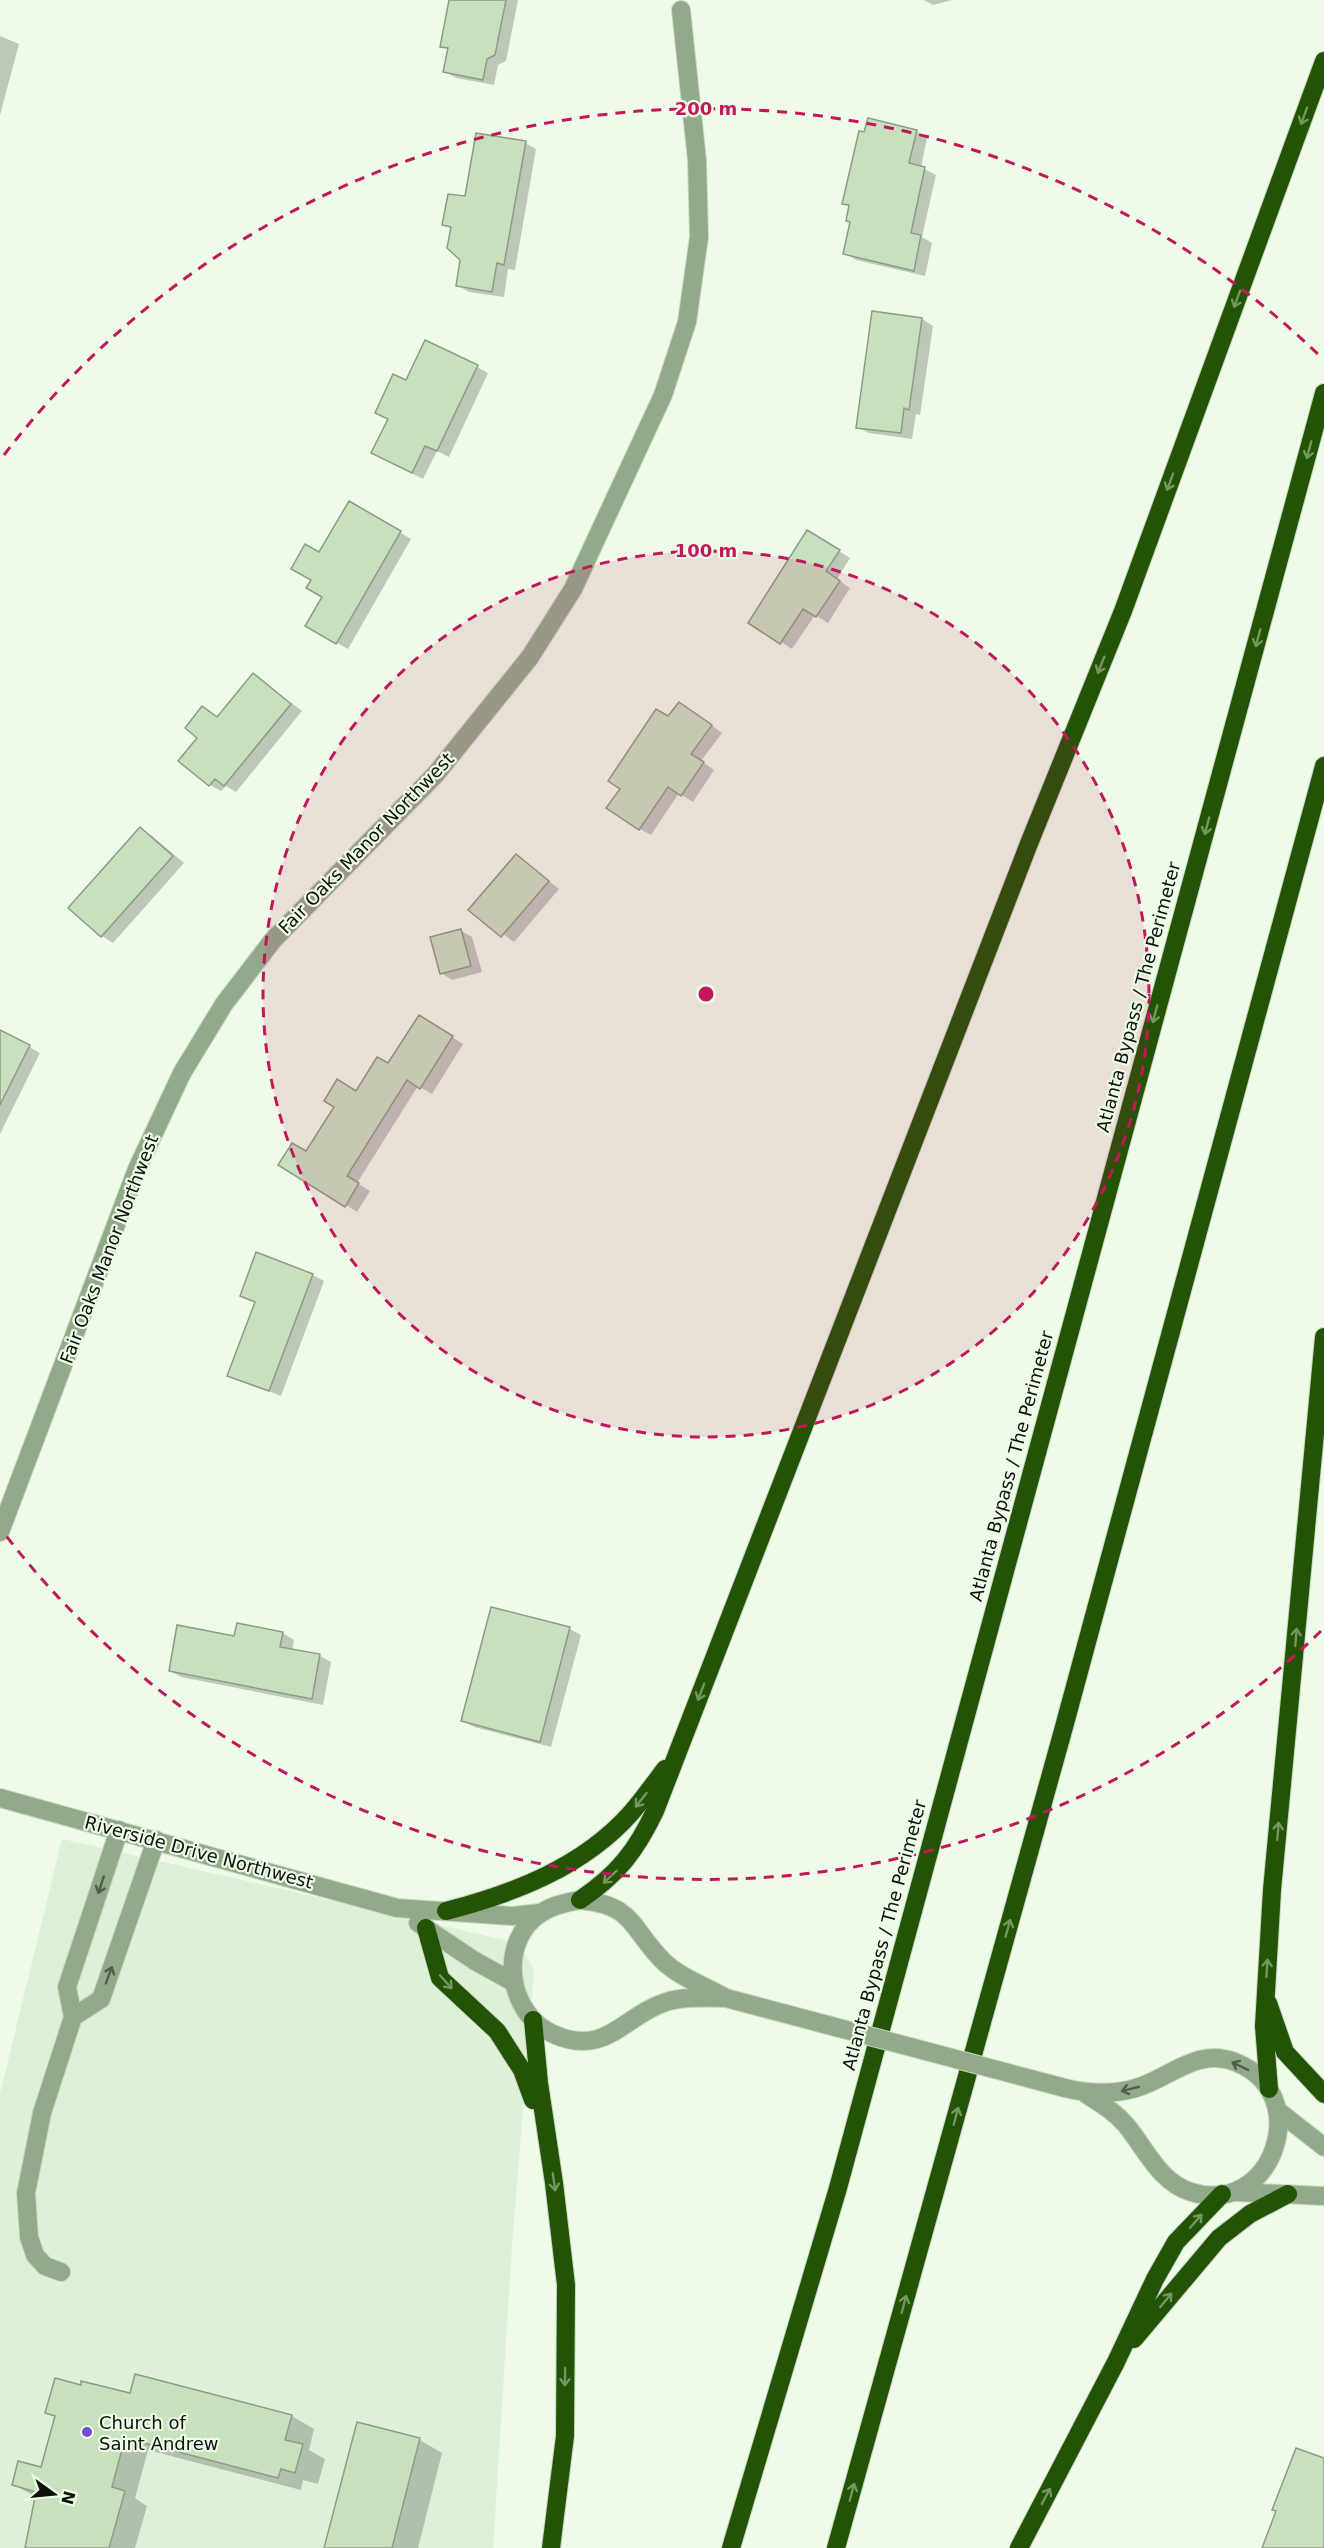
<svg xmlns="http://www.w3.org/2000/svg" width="1324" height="2548" font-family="'DejaVu Sans',sans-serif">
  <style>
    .built { fill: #def0d7 }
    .shadow { fill: #0003 }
    .building { fill: #c6e1bc; stroke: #8e9b89; stroke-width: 1.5 }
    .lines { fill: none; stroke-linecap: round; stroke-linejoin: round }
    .minor-casing { stroke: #c9d6c4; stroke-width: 20 }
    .highway-casing { stroke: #c9d6c4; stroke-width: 20 }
    .minor { stroke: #93aa8a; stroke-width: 18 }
    .highway { stroke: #235304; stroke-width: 18 }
    .minor-bridge-casing { stroke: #c9d6c4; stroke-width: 20; stroke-linecap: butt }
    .minor-bridge { stroke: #93aa8a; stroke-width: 18 }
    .oneway { stroke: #74965f }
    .oneway2 { stroke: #505e4a }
    .ring { fill: none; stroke: #c2185b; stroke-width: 3; stroke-dasharray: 10 8 }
    .poi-dot { fill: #7151cb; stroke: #edfbe8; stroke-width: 2 }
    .labels { text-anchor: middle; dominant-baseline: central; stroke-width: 4.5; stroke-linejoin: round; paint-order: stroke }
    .street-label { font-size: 18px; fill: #0c110a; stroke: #edfbe8 }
    .poi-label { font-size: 18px; fill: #0c110a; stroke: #edfbe8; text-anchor: start }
    .centre { fill: #c2185b; stroke: #edfbe8; stroke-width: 3 }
    .ring-label { font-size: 18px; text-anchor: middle; font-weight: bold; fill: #c2185b; stroke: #edfbe8; stroke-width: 4.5; stroke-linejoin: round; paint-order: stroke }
  </style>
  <rect width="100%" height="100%" fill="#edfbe8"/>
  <!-- built -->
  <path class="built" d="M 62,1839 L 518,1943 L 534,1969 L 511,2260 L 493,2548 L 0,2548 L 0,2094 Z"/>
  <!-- shadow -->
  <g class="shadow">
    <path d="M 451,0 L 518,0 L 506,61 L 498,65 L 494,85 L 456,78 L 445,72 L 449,50 L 442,46 Z"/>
    <path d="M 924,0 L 952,0 L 933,5 Z"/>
    <path d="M 0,36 L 19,44 L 0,115 Z"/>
    <path d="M 916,131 L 927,138 L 921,167 L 936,175 L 922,237 L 932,243 L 925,276 L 856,260 L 845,253 L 852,223 L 850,206 L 844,203 Z"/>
    <path d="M 525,143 L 536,149 L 515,270 L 508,269 L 504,297 L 469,292 L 457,285 L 462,260 L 452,229 L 443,224 L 466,198 Z"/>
    <path d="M 922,319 L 933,326 L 920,415 L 916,414 L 912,439 L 869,433 L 857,427 Z"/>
    <path d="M 477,367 L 488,373 L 449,457 L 437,451 L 423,479 L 384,459 L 407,382 Z"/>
    <path d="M 349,503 L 411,539 L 348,649 L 307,626 L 324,596 L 312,580 L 320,554 Z"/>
    <path d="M 807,532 L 850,558 L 837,579 L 850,588 L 828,623 L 815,615 L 792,649 L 751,622 Z"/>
    <path d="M 253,674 L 302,711 L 236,792 L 226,786 L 221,791 L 210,785 L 199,738 L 203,708 L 218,718 Z"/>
    <path d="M 691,710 L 722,733 L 701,761 L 714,770 L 693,802 L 679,793 L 651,835 L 640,829 L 669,718 Z"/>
    <path d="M 140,829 L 151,835 L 184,863 L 113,943 L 102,936 Z"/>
    <path d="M 516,855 L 559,889 L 514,942 L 470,910 Z"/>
    <path d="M 461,931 L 472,937 L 482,972 L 452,980 L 441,973 Z"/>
    <path d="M 431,1024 L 463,1044 L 432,1094 L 418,1086 L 357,1183 L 370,1191 L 357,1212 L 346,1205 L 307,1153 L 357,1092 L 389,1065 Z"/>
    <path d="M 0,1031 L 40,1053 L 0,1134 Z"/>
    <path d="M 313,1275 L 324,1281 L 281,1396 L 229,1375 L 256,1303 L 241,1296 Z"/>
    <path d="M 492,1608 L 570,1629 L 581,1635 L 551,1747 L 474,1727 L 463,1721 Z"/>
    <path d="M 238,1624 L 283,1633 L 294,1640 L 292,1651 L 320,1656 L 331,1662 L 323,1705 L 181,1677 L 170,1671 L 236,1638 Z"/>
    <path d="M 82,2387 L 292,2416 L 314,2429 L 309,2450 L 325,2459 L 318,2484 L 303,2480 L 301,2490 L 148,2450 L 135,2498 L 147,2506 L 135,2548 L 28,2548 L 36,2497 L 13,2484 L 42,2469 L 56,2417 L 47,2412 Z"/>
    <path d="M 420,2440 L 442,2453 L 418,2548 L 326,2548 Z"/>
  </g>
  <!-- building -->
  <g class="building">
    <path d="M 449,0 L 506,0 L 495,55 L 487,59 L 483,80 L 443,72 L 448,48 L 440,47 Z"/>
    <path d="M 868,118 L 917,130 L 909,163 L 925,167 L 911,233 L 921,235 L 914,271 L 843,254 L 850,222 L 846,221 L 849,205 L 842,204 L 859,131 L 864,132 Z"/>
    <path d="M 476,133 L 526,141 L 504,265 L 497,263 L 492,292 L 456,286 L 460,260 L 447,248 L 451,227 L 442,225 L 448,194 L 465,196 Z"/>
    <path d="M 872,311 L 922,318 L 909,410 L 904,408 L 901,433 L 856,428 Z"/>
    <path d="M 425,340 L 478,365 L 437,451 L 425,446 L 412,473 L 371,453 L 388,419 L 375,413 L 393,374 L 406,380 Z"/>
    <path d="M 349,501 L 401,531 L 336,644 L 305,626 L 322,597 L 306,588 L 311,580 L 291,569 L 305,544 L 319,552 Z"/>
    <path d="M 807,530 L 840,550 L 826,571 L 840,581 L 816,617 L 803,609 L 780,644 L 748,623 Z"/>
    <path d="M 253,673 L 291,704 L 224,786 L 215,779 L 209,786 L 178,761 L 197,738 L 185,728 L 202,706 L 217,717 Z"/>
    <path d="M 679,702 L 712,725 L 691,754 L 704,762 L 681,796 L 668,787 L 639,830 L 606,808 L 620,789 L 608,781 L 656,709 L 668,716 Z"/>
    <path d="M 140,827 L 173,856 L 101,937 L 68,908 Z"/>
    <path d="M 516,854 L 549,881 L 501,937 L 468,910 Z"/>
    <path d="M 461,929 L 471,966 L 440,974 L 430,937 Z"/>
    <path d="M 419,1015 L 453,1036 L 420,1089 L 407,1080 L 347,1176 L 359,1183 L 345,1207 L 278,1165 L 292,1143 L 306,1151 L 334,1107 L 324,1101 L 337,1079 L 356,1091 L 377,1057 L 388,1063 Z"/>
    <path d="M 0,1030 L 30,1045 L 0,1105 Z"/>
    <path d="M 256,1252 L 313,1274 L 269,1391 L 227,1376 L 255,1302 L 240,1296 Z"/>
    <path d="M 491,1607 L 570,1627 L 540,1742 L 461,1721 Z"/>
    <path d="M 237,1623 L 283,1632 L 280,1647 L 320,1654 L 312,1699 L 169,1671 L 177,1625 L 234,1636 Z"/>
    <path d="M 135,2374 L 292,2415 L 285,2440 L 303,2444 L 295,2473 L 281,2469 L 278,2478 L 125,2438 L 112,2487 L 125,2491 L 109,2548 L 25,2548 L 36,2492 L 12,2485 L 18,2461 L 41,2467 L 55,2416 L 45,2413 L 55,2378 L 81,2385 L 81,2381 L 130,2393 Z"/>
    <path d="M 357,2422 L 420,2438 L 392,2548 L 324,2548 Z"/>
    <path d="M 1296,2448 L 1324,2458 L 1324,2548 L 1262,2548 L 1276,2511 L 1272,2510 Z"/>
  </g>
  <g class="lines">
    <!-- minor casing -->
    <g class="minor-casing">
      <g id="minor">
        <path d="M 0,1532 L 137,1169 L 182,1073 L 224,1004 L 273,940 L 435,775 L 530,657 L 573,589 L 663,395 L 687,322 L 699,237 L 697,160 L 681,10"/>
        <path d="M 0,1798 L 397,1908 L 512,1916 L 540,1913"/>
        <path d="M 580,1900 C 634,1905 630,1927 662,1960 C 679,1977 705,1986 726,1998 C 707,1998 685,1996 666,2002 C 624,2015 606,2058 553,2034 C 507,2014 497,1941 541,1913 C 553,1905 567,1902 580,1900 Z"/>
        <path d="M 418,1923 L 475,1961 L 513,1982"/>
        <path d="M 73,2017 L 101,1999 L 156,1840"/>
        <path d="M 1065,2088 C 1089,2094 1112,2095 1136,2088 C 1170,2078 1197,2047 1235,2062 C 1316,2093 1273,2218 1191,2192 C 1159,2182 1146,2149 1126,2125 C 1115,2112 1100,2103 1086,2094"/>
        <path d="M 1277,2110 L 1324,2147"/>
        <path d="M 1235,2192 L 1324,2196"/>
        <path d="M 61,2272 L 45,2266 L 35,2255 L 29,2237 L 26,2193 L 42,2113 L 73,2017 L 67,1987 L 119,1830"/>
      </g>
    </g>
    <!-- highway casing -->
    <g class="highway-casing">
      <g id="highway">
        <path d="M 580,1900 C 618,1874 636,1851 655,1811 L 1028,846 L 1123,611 L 1324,61"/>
        <path d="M 446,1911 C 515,1893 583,1867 631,1813 C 643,1799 654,1784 665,1769"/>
        <path d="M 426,1928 L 440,1978 L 497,2031 L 522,2070 L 533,2100"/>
        <path d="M 1268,2003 L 1285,2052 L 1324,2094"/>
        <path d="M 533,2020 L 539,2083 L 554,2183 L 566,2285 L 565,2436 L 551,2548"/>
        <path d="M 1269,2089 L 1264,2026 L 1272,1890 L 1324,1337"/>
        <path d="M 1134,2339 L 1219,2238 L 1250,2214 L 1288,2194"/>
        <path d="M 731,2548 L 838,2188 L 1324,393"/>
        <path d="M 836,2548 L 1064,1727 L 1324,766"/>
        <path d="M 1019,2548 L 1116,2362 L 1155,2279 L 1176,2242 L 1222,2194"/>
      </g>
    </g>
    <!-- minor -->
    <use href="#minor" class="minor"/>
    <!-- highway -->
    <use href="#highway" class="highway"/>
    <!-- minor-bridge casing -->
    <g class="minor-bridge-casing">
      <path id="minor-bridge" d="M 726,1998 L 1065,2088"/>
    </g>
    <!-- minor-bridge -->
    <use href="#minor-bridge" class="minor-bridge"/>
  </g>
  <!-- one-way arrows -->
  <defs><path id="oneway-shaft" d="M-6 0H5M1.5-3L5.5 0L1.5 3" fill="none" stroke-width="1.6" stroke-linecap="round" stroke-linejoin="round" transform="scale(1.5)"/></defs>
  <g class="oneway">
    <use href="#oneway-shaft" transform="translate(1304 116) rotate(110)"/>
    <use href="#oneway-shaft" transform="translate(1237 299) rotate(110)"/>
    <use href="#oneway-shaft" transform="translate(1309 450) rotate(105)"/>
    <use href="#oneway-shaft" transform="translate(1170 482) rotate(110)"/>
    <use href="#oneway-shaft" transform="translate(1258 638) rotate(105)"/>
    <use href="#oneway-shaft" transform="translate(1101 665) rotate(112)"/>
    <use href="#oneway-shaft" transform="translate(1207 826) rotate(105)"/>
    <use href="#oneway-shaft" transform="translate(1155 1014) rotate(105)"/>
    <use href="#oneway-shaft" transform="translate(1296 1637) rotate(-85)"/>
    <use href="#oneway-shaft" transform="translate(701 1692) rotate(111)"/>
    <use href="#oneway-shaft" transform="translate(641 1800) rotate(128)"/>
    <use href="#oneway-shaft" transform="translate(1278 1831) rotate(-85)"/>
    <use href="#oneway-shaft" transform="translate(610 1877) rotate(137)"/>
    <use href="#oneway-shaft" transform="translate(1008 1928) rotate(-74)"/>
    <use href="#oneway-shaft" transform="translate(1267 1968) rotate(-86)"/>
    <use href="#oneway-shaft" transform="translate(446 1982) rotate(48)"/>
    <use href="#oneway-shaft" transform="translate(956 2116) rotate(-75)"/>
    <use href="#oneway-shaft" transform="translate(554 2182) rotate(82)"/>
    <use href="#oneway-shaft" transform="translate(1196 2221) rotate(-49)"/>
    <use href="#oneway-shaft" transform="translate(1166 2300) rotate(-51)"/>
    <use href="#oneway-shaft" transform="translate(904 2304) rotate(-75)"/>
    <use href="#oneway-shaft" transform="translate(565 2377) rotate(91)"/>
    <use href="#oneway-shaft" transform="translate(852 2492) rotate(-75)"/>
    <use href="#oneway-shaft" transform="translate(1046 2496) rotate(-62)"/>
  </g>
  <g class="oneway2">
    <use href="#oneway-shaft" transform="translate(101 1885) rotate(108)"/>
    <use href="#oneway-shaft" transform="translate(109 1975) rotate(-70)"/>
    <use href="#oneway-shaft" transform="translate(1240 2066) rotate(-154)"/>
    <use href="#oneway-shaft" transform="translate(1130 2089) rotate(166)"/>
  </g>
  <!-- distance rings -->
  <circle cx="706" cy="994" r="443" fill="#c2185b" fill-opacity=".12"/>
  <g class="ring">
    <circle cx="706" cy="994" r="443"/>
    <path d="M1321 1631A885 885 0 0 1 4 1533M4 455A885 885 0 0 1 1321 357"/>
  </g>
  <!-- markers -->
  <circle class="poi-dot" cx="87" cy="2432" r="6"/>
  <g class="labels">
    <!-- street labels -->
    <g class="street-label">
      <text transform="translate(366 843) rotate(-46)">Fair Oaks Manor Northwest</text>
      <text transform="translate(1138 997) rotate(-75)">Atlanta Bypass / The Perimeter</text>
      <text transform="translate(109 1249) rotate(-69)">Fair Oaks Manor Northwest</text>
      <text transform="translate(1011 1466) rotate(-75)">Atlanta Bypass / The Perimeter</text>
      <text transform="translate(199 1852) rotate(15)">Riverside Drive Northwest</text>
      <text transform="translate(884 1935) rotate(-75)">Atlanta Bypass / The Perimeter</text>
    </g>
    <!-- poi labels -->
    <g class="poi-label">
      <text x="99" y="2422">Church of<tspan x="99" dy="21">Saint Andrew</tspan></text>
    </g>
  </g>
  <circle cx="706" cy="994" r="9" class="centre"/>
  <g class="ring-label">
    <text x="706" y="115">200 m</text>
    <text x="706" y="557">100 m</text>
  </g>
  <!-- north arrow -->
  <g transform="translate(54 2494) rotate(105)" stroke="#edfbe8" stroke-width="4.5" paint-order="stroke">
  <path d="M0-4.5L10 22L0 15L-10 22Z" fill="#0c110a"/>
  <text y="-9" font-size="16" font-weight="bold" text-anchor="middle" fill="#0c110a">N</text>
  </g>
</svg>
